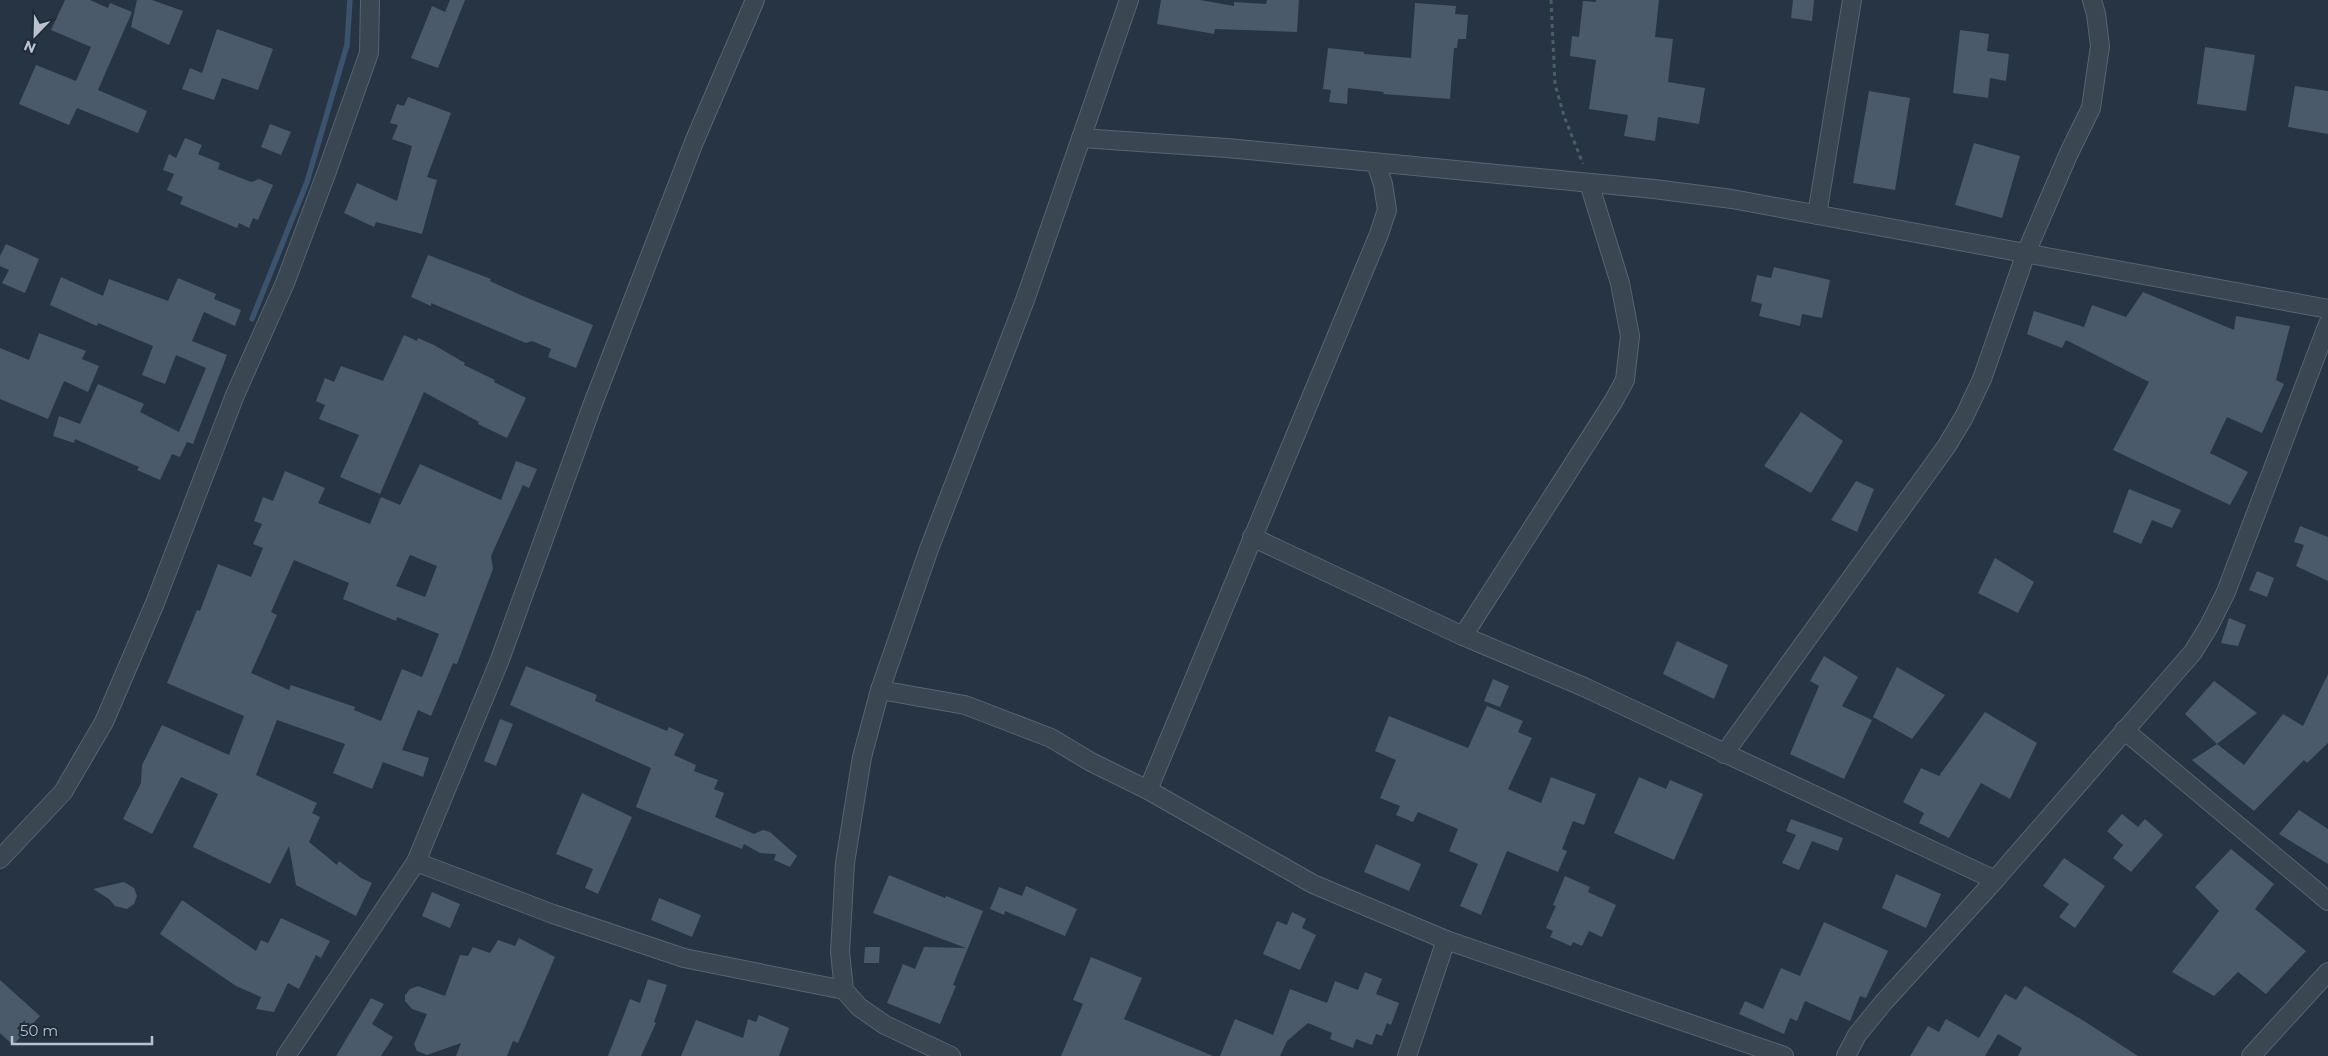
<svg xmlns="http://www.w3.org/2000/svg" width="2328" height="1056" font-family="Montserrat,sans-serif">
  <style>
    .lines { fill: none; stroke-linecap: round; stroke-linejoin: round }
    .stream { stroke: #3b536d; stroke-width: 5.5 }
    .building { fill: #4a5a6a; fill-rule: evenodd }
    .minor-casing { stroke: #596471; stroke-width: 20 }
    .path { stroke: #476061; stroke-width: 3; stroke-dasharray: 4 4; stroke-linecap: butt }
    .minor { stroke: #3b4653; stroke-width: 18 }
  </style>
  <rect width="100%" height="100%" fill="#263444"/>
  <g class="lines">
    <!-- stream -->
    <path class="stream" d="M 252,319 L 307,182 L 347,45 L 350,0"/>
  </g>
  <!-- building -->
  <g class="building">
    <path d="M 65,0 L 90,0 L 108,8 L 110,3 L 132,12 L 98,90 L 147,111 L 138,133 L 77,108 L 69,125 L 19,104 L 36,65 L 76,81 L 91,47 L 51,30 Z"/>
    <path d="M 137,0 L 152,0 L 183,11 L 169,45 L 131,27 Z"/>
    <path d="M 450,0 L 465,0 L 438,68 L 411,58 L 432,6 L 445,12 Z"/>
    <path d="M 1161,0 L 1200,0 L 1234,6 L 1234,2 L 1266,4 L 1267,0 L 1299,0 L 1297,32 L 1215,29 L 1214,34 L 1157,24 Z"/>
    <path d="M 1596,0 L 1659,0 L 1655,37 L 1673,39 L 1668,82 L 1705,88 L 1699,124 L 1658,117 L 1655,141 L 1624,136 L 1628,115 L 1589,109 L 1596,60 L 1570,56 L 1572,36 L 1579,37 L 1583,1 L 1596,2 Z"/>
    <path d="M 1793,0 L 1814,0 L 1812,21 L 1791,18 Z"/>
    <path d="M 1415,3 L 1456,6 L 1455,14 L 1468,15 L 1466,39 L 1458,39 L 1457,48 L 1454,48 L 1450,99 L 1383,94 L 1384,92 L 1348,88 L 1347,104 L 1329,102 L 1331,90 L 1323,89 L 1328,48 L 1364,52 L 1364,54 L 1411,58 Z"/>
    <path d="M 217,29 L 273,49 L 258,90 L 222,78 L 214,100 L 182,89 L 190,68 L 202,73 Z"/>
    <path d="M 1960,30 L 1989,34 L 1987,51 L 2009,54 L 2006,81 L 1990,78 L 1988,98 L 1953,93 Z"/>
    <path d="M 2205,47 L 2255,55 L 2246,111 L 2197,104 Z"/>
    <path d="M 2295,86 L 2328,91 L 2328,134 L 2288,127 Z"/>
    <path d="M 1869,91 L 1910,98 L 1895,190 L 1853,183 Z"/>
    <path d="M 408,97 L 451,113 L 427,177 L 437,180 L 422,234 L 376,222 L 374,227 L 344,213 L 357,183 L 397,201 L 412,146 L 392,139 L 398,125 L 390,123 L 397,104 L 404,106 Z"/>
    <path d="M 270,124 L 291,132 L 281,155 L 261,147 Z"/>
    <path d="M 185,138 L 202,145 L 198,154 L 220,163 L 218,169 L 251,182 L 259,179 L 273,185 L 258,220 L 253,218 L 249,228 L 239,223 L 237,228 L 180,204 L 183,197 L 167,190 L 174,174 L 163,170 L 169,154 L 176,158 Z"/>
    <path d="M 1974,143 L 2020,156 L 2002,218 L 1955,205 Z"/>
    <path d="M 6,244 L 39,259 L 25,293 L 2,283 L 9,270 L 0,266 L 0,256 Z"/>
    <path d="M 428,255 L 491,279 L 490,281 L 525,297 L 593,325 L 576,368 L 548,357 L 551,349 L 532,341 L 526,343 L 431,303 L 431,306 L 411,297 Z"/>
    <path d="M 1774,267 L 1830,280 L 1822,318 L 1802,314 L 1800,326 L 1759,316 L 1762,304 L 1751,301 L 1757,275 L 1771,278 Z"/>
    <path d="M 61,277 L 103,296 L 109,279 L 168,301 L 178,278 L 216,294 L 214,299 L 241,310 L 235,326 L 204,312 L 192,341 L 227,355 L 193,444 L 187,442 L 180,457 L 172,454 L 160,480 L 137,470 L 139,467 L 75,439 L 74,443 L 53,436 L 59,416 L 80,424 L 98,384 L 144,404 L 140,412 L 179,432 L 206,368 L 176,355 L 165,384 L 142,375 L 153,346 L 98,323 L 97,326 L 50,305 Z"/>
    <path d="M 2143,292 L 2234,330 L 2236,316 L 2290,326 L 2276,380 L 2284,384 L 2262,433 L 2227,417 L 2210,453 L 2248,472 L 2230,505 L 2113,450 L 2149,382 L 2066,340 L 2062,348 L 2027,334 L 2034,311 L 2084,327 L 2092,305 L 2126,317 Z"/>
    <path d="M 39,333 L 86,351 L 82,359 L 99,366 L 88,392 L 64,381 L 48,419 L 0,399 L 0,348 L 29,360 Z"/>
    <path d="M 404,335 L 417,341 L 418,338 L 434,345 L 465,363 L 464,365 L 495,380 L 494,382 L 526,398 L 507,438 L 478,424 L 479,422 L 424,392 L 380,494 L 340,477 L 359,435 L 319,419 L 325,405 L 316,401 L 325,378 L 334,382 L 341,366 L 383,381 Z"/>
    <path d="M 1801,412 L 1843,441 L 1811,493 L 1764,466 Z"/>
    <path d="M 516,461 L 537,469 L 529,488 L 523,485 L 491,556 L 493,569 L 457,664 L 453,663 L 431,716 L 418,710 L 402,750 L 429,758 L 423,777 L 383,762 L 372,789 L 333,773 L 345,744 L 277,720 L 256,775 L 317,803 L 312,813 L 320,817 L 309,842 L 337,865 L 339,861 L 361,878 L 372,883 L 356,916 L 296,885 L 289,846 L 270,884 L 193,847 L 218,794 L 181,777 L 152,834 L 123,819 L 141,783 L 142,765 L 162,725 L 229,755 L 244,716 L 167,683 L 197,610 L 200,611 L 218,564 L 251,577 L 263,548 L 253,544 L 262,524 L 254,521 L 263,497 L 273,501 L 285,471 L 325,488 L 318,503 L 370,524 L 381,497 L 400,505 L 420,464 L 501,500 ZM 410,555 L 437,566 L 425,597 L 396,586 ZM 294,560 L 349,583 L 343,599 L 396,621 L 397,617 L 439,634 L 422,677 L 402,669 L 381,721 L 354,710 L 355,707 L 291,685 L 289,690 L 251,673 L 277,615 L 271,612 Z"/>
    <path d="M 1856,481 L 1874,489 L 1857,532 L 1831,520 Z"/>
    <path d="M 2129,489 L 2181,510 L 2172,528 L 2152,520 L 2141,544 L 2113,532 Z"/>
    <path d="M 2300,526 L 2328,537 L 2328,581 L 2296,566 L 2304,545 L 2294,542 Z"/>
    <path d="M 1995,558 L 2034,582 L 2018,613 L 1978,593 Z"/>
    <path d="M 2257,571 L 2274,578 L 2267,597 L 2249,590 Z"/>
    <path d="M 2229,618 L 2246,625 L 2238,646 L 2221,643 Z"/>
    <path d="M 1677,641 L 1728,665 L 1714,699 L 1663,674 Z"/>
    <path d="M 1824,656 L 1858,677 L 1842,706 L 1872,720 L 1844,779 L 1790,754 L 1819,686 L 1810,681 Z"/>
    <path d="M 526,666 L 597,695 L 595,701 L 667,731 L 669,727 L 684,734 L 674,755 L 696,765 L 694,771 L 718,780 L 714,789 L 724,793 L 715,817 L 754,834 L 763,830 L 770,832 L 797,856 L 790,867 L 774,860 L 776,854 L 760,853 L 744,844 L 742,849 L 636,807 L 651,768 L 510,705 Z"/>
    <path d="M 1897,667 L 1945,695 L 1912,739 L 1873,717 Z"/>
    <path d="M 2328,674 L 2328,743 L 2307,763 L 2304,760 L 2254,811 L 2192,760 L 2217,744 L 2244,765 L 2283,714 L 2303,726 Z"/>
    <path d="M 1493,679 L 1509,686 L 1500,707 L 1484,701 Z"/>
    <path d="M 2214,681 L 2257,713 L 2217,744 L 2185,714 Z"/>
    <path d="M 1487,706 L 1523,721 L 1518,732 L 1532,738 L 1508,789 L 1541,803 L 1551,777 L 1596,794 L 1584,825 L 1573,821 L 1562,849 L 1567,851 L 1558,872 L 1507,851 L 1481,915 L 1460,906 L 1478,864 L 1449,851 L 1458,829 L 1418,812 L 1413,822 L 1396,815 L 1400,806 L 1380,798 L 1396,760 L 1375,751 L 1389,716 L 1468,748 Z"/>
    <path d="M 1985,712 L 2037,743 L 2010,799 L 1981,783 L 1949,838 L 1919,823 L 1924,813 L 1903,802 L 1921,768 L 1939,776 Z"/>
    <path d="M 500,719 L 513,724 L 496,766 L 484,761 Z"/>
    <path d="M 1639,777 L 1666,789 L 1670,780 L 1703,794 L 1674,860 L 1614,833 Z"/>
    <path d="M 582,793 L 632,817 L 598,894 L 585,888 L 593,869 L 556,854 Z"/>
    <path d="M 2299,810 L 2328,829 L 2328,864 L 2279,834 Z"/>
    <path d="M 2122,814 L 2138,827 L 2145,819 L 2163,835 L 2131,872 L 2113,858 L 2123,845 L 2107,831 Z"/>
    <path d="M 1791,819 L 1843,838 L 1838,851 L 1812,841 L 1799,870 L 1782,863 L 1796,835 L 1786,831 Z"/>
    <path d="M 1376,844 L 1421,864 L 1409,891 L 1364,872 Z"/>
    <path d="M 2231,849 L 2274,884 L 2255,909 L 2306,951 L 2266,994 L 2238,972 L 2214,996 L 2172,972 L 2219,911 L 2195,887 Z"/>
    <path d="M 2064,858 L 2105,886 L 2075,928 L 2059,917 L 2069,904 L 2043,886 Z"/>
    <path d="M 1896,874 L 1941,894 L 1926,928 L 1882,908 Z"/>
    <path d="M 889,875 L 945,898 L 946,896 L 983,911 L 953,985 L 956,986 L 940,1024 L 887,1003 L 903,964 L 915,969 L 924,947 L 966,948 L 873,913 Z"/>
    <path d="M 1565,876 L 1590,887 L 1588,892 L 1616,905 L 1602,937 L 1589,931 L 1582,946 L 1573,942 L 1571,946 L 1550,937 L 1553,931 L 1546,928 L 1556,906 L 1553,905 Z"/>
    <path d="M 124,882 L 134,888 L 137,896 L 134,904 L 127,909 L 115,906 L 109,899 L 93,889 Z"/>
    <path d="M 1026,886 L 1077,909 L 1065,936 L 1005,911 L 1004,915 L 990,909 L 999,887 L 1022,896 Z"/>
    <path d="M 432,892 L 460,904 L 450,928 L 422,916 Z"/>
    <path d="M 659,898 L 701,915 L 692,937 L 651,920 Z"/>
    <path d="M 182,900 L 256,951 L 261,940 L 268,943 L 281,918 L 330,941 L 321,958 L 316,955 L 299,989 L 288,983 L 274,1012 L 256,1009 L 261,997 L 236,986 L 160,934 Z"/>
    <path d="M 1292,912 L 1306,919 L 1302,928 L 1316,935 L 1300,970 L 1263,954 L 1277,921 L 1287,925 Z"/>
    <path d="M 1824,922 L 1888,951 L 1866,998 L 1860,996 L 1850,1021 L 1805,1001 L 1797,1021 L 1790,1018 L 1784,1034 L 1739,1014 L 1745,1001 L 1763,1009 L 1781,968 L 1800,976 Z"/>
    <path d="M 519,938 L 555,957 L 518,1043 L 513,1041 L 507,1056 L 456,1056 L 461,1043 L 427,1055 L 417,1051 L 414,1044 L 427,1014 L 412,1009 L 405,1001 L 405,995 L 410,989 L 418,986 L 445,996 L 460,955 L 468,956 L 473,947 L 490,953 L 498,940 L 515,946 Z"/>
    <path d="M 865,947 L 880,947 L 879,963 L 864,963 Z"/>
    <path d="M 1091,957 L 1142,978 L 1124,1019 L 1213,1056 L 1061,1056 L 1083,1004 L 1073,1000 Z"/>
    <path d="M 1365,972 L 1382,979 L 1376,994 L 1399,1003 L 1391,1025 L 1387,1023 L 1382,1036 L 1376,1034 L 1372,1045 L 1356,1039 L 1353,1048 L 1330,1039 L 1332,1033 L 1308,1023 L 1287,1041 L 1280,1056 L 1220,1056 L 1235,1019 L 1273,1035 L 1290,989 L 1327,1003 L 1335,981 L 1358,990 Z"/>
    <path d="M 648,979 L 667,985 L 654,1022 L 656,1023 L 641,1056 L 608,1056 L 630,999 L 640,1003 Z"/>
    <path d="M 0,980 L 40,1016 L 13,1045 L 0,1033 Z"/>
    <path d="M 2025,986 L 2084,1021 L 2138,1056 L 2018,1056 L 2022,1048 L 1998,1034 L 1985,1056 L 1910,1056 L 1928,1026 L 1939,1032 L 1946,1019 L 1979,1038 L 2005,994 L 2016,1000 Z"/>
    <path d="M 371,998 L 384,1004 L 372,1024 L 393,1037 L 381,1056 L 336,1056 Z"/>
    <path d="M 759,1015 L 789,1028 L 779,1056 L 681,1056 L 696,1020 L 743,1038 L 748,1019 L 756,1022 Z"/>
  </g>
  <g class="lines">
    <!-- minor casing -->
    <g class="minor-casing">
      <g id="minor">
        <path d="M 1081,138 L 1227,148 L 1654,189 L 1732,199 L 2328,309"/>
        <path d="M 1817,215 L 1852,0"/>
        <path d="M 1252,537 L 1463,636 L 1584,687 L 1995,880"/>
        <path d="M 1463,636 L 1613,402 L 1625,380 L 1630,336 L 1620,283 L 1589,183"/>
        <path d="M 880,690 L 965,705 L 1051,738 L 1091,762 L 1148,790 L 1313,884 L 1446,940 L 1784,1056"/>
        <path d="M 2124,730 L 2328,901"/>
        <path d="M 1724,754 L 1946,447 L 1964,417 L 1982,379 L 2026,253 L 2068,155 L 2091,108 L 2100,46 L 2096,14 L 2092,0"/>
        <path d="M 1148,790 L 1379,234 L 1387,210 L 1383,184 L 1376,163"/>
        <path d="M 0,859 L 63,792 L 104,722 L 155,603 L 235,395 L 285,283 L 326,174 L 369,53 L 370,0"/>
        <path d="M 416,862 L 553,914 L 684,958 L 844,990"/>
        <path d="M 286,1056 L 416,862 L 499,662 L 592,406 L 694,142 L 755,0"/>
        <path d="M 951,1056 L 885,1025 L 859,1007 L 844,990 L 840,952 L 845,863 L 862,757 L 880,690 L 929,549 L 1025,300 L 1129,0"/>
        <path d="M 1407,1056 L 1446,940"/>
        <path d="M 1846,1056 L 1857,1035 L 1883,1003 L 1995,880 L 2193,652 L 2209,626 L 2226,592 L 2328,324"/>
        <path d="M 2251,1056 L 2328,972"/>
      </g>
    </g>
    <!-- path -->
    <path class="path" d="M 1551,0 L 1555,84 L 1564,116 L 1583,164"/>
    <!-- minor -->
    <use href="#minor" class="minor"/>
  </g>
  <!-- north arrow -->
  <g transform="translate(35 35) rotate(203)" stroke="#1f2b39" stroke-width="4" paint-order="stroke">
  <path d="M0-4L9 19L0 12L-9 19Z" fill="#b8c1cd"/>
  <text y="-8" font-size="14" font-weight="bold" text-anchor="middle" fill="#b8c1cd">N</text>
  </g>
  <!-- scale -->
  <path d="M12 1036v8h140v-8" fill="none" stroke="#b8c1cd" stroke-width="2.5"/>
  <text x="20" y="1036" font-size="15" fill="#b8c1cd" stroke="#1f2b39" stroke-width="4" paint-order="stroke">50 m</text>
</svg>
